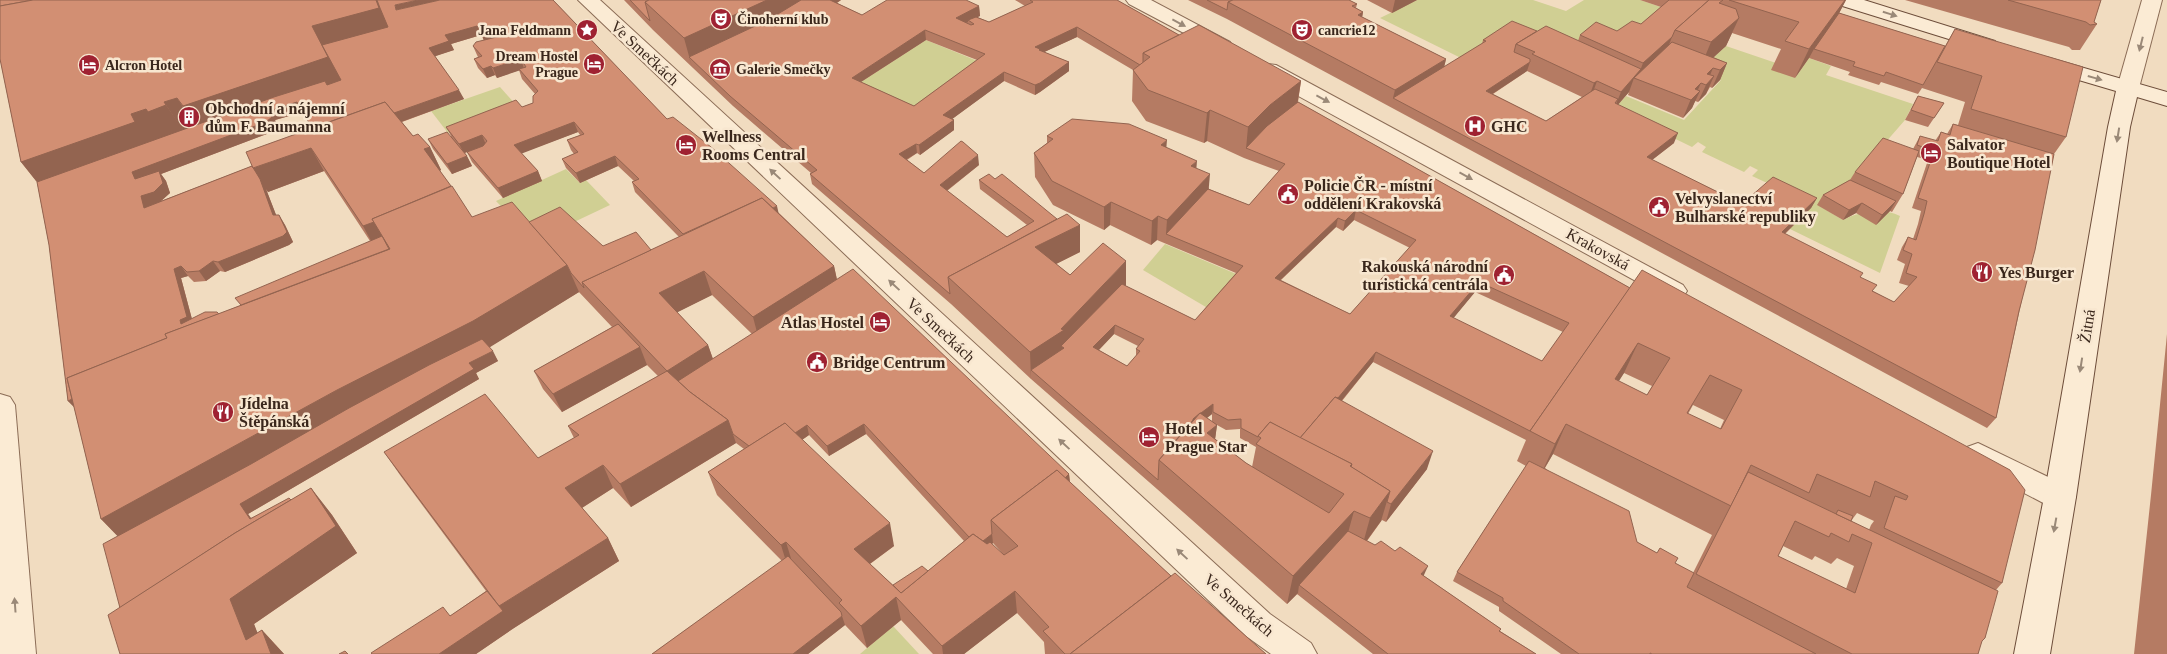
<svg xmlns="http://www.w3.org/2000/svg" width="2167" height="654" font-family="Georgia,serif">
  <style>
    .green { fill: #d0cf93 }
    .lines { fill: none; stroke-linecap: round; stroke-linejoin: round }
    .minor-casing { stroke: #8b6c56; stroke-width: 2 }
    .tertiary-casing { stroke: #8b6c56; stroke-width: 2 }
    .secondary-casing { stroke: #6d4d3a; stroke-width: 2 }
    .minor { fill: #fbebd4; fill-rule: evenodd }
    .tertiary { fill: #fbebd4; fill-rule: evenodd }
    .secondary { fill: #fbebd4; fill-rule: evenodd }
    .wall { fill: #b57b63; fill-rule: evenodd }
    .shaded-wall { fill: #936450 }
    .building { fill: #d28f73; stroke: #936450; fill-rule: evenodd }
    .oneway { fill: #9a8978 }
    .labels { text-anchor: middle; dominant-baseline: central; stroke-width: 5; stroke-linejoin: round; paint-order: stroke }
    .far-poi-label { font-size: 14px; font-weight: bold; fill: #3a271c; stroke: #f8e7d0; text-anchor: start }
    .street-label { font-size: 16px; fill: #3a271c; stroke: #f8e7d0 }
    .poi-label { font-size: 16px; font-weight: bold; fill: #3a271c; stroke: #f8e7d0; text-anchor: start }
  </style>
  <rect width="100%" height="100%" fill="#f1dcc0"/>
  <!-- green -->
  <g class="green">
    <path d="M 1417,0 L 1533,0 L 1566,11 L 1584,0 L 1640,0 L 1673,11 L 1652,29 L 1467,61 L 1380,18 Z"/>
    <path d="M 926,40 L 985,64 L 915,116 L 853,87 Z"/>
    <path d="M 1726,46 L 1776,63 L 1795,78 L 1809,58 L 1831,66 L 1826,75 L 1913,104 L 1905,120 L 1844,190 L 1818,205 L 1843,220 C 1860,211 1883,207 1900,216 L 1880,273 L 1790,229 L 1778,188 L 1752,176 L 1758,170 L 1750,166 L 1744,172 L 1702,152 L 1706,147 L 1698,142 L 1692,147 L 1614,109 L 1626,96 L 1684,120 L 1721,80 L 1699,71 Z"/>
    <path d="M 500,87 L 517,106 L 448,133 L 431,111 Z"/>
    <path d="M 566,169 L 580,183 L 586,180 L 610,205 L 534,241 L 496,201 Z"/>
    <path d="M 1165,244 L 1241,276 L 1211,310 L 1143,270 Z"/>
    <path d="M 893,626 L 919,654 L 860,654 Z"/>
  </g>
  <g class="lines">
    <!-- minor casing -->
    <g class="minor-casing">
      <g id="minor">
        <path d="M 578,0 L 600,0 L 1270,614 L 1311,643 L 1317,654 L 1271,654 L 1246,636 Z"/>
        <path d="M 1126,0 L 1151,0 L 1230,42 L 1233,46 L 1230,50 L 1223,52 L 1216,50 L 1129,4 Z"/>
        <path d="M 1268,64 L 1276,65 L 1683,285 L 1687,291 L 1683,297 L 1674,300 L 1665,297 L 1260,75 L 1257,70 L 1260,65 Z"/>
        <path d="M 0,394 L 10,397 L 15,405 L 36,654 L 0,654 Z"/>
        <path d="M 1978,443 L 2071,488 L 2076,497 L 2071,506 L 2060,510 L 2049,506 L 1967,463 L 1963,455 L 1967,447 Z"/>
      </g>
    </g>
    <!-- tertiary casing -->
    <g class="tertiary-casing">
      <path id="tertiary" d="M 2142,0 L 2162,0 L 2139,88 L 2136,93 L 2128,95 L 2120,93 L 2117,88 Z"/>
    </g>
    <!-- secondary casing -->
    <g class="secondary-casing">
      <g id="secondary">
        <path d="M 1833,0 L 1864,0 L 1995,41 L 1998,45 L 1995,49 L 1988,51 L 1981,49 L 1836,4 Z"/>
        <path d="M 2046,57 L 2167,92 L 2167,106 L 2137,97 L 2130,127 L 2076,497 L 2050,654 L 2014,654 L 2044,497 L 2108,127 L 2116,91 L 2038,68 L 2035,63 L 2038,58 Z"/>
      </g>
    </g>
    <!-- minor -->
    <use href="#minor" class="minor"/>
    <!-- tertiary -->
    <use href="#tertiary" class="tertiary"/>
    <!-- secondary -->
    <use href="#secondary" class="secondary"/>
  </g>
  <!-- wall -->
  <g class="wall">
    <path d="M 553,0 L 667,119 L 779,213 L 834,266 L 837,280 L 1069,474 L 1070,482 L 1171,576 L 1266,654 L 1045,654 L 1044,642 L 1017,613 L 964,654 L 933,654 L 901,620 L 867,648 L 845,625 L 808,654 L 652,654 L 782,561 L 717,495 L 708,472 L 744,449 L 736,443 L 631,507 L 613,488 L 582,508 L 608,538 L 619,561 L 514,628 L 476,654 L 372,654 L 450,616 L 486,591 L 400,475 L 384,452 L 538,458 L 574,438 L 568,426 L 658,376 L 647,365 L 562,412 L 543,389 L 534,371 L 612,327 L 578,291 L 579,292 L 489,347 L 498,361 L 476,373 L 479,379 L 248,514 L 251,518 L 291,500 L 311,488 L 332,515 L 357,553 L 254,624 L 257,633 L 262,630 L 284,654 L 120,654 L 118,536 L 101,519 L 74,407 L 68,401 L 49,245 L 37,182 L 21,162 L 0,59 ZM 481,35 L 484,40 L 473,46 L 477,55 L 478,57 L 474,59 L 478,68 L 487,78 L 495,75 L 497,78 L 519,70 L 522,79 L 535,94 L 533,103 L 522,107 L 446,127 L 451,136 L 428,139 L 433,149 L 452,174 L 472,166 L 465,153 L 471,150 L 467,152 L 472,162 L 503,198 L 542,181 L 538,171 L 521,153 L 578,132 L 580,135 L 567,140 L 571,150 L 574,154 L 562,159 L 566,168 L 580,183 L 618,166 L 634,181 L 632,182 L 635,192 L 679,237 L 651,250 L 603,246 L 529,222 L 472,217 L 440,171 L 441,170 L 430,147 L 413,136 L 402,122 L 464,99 L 435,56 L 454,50 L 451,44 ZM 303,112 L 312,128 L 252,166 L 161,201 L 170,193 L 166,181 L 161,174 L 272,132 L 278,127 L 275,120 ZM 324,171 L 370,241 L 241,305 L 219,314 L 192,319 L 181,278 L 188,276 L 194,282 L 206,281 L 220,271 L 225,272 L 289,245 L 293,242 L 285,225 L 279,215 L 276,215 L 266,189 L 268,192 ZM 712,295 L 752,334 L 713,359 L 708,345 L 677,312 ZM 866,434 L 964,541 L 928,571 L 893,585 L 870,564 L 894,546 L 802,440 L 809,435 L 829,456 ZM 993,543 L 1004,555 L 992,544 Z"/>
    <path d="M 624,0 L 841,0 L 837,3 L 862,15 L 979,6 L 980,16 L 977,17 L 989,22 L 1025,6 L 1015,0 L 1117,0 L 1179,35 L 1301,81 L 1298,102 L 1630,288 L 2010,470 L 2002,583 L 1996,590 L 1985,638 L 1981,642 L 1978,654 L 1561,654 L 1499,611 L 1499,607 L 1453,581 L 1457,572 L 1526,466 L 1517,461 L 1526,440 L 1373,362 L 1342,401 L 1427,469 L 1386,522 L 1382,520 L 1367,541 L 1424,575 L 1424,576 L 1501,629 L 1500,631 L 1536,654 L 1373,654 L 1297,594 L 1298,593 L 1287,604 L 1157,489 L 1031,379 L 951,304 L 812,184 L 810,174 L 811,173 L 733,106 L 653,30 ZM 1077,37 L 1133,70 L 1132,101 L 1146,121 L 1204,143 L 1207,141 L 1244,158 L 1279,171 L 1249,205 L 1209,189 L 1196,168 L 1166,148 L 1047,136 L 1047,143 L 1034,153 L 1035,177 L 1053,205 L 1104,230 L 1110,225 L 1151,245 L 1157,240 L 1236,273 L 1195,320 L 1126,286 L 1070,275 L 1056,264 L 1080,252 L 1080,225 L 1057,219 L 995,179 L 979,180 L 980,189 L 1027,225 L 1007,237 L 947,191 L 979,165 L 924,173 L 907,160 L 917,153 L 920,155 L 954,130 L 954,120 L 952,119 L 1004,81 L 1035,95 L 1040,92 L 1069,71 L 1069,62 L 1044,52 ZM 926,40 L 977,60 L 914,106 L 861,82 ZM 1354,220 L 1410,248 L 1350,314 L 1281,280 L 1336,227 L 1343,231 ZM 1475,292 L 1563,332 L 1542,361 L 1453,318 ZM 1114,334 L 1138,346 L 1136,349 L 1136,356 L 1127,366 L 1099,350 ZM 1624,373 L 1652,386 L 1647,395 L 1618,381 ZM 1693,405 L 1724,420 L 1720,429 L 1688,414 ZM 1212,414 L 1212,421 L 1207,418 ZM 1217,425 L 1226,430 L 1240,429 L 1240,438 L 1256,447 L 1252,467 L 1246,463 L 1215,439 ZM 1553,454 L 1712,535 L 1693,573 L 1637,542 L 1545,468 ZM 1857,513 L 1874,521 L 1871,525 L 1869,530 L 1851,521 ZM 1783,546 L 1812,560 L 1815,556 L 1831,564 L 1837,558 L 1854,566 L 1846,589 L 1778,556 Z"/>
    <path d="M 1188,0 L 1349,0 L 1357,4 L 1356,8 L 1363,12 L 1362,17 L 1446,59 L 1444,67 L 1482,44 L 1483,40 L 1537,31 L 1578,41 L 1580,35 L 1617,31 L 1641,24 L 1661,7 L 1640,0 L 1846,0 L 1839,13 L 1945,46 L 1955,29 L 2066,137 L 2054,154 L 1996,418 L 1987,428 L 1227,19 ZM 1732,33 L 1781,49 L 1771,70 L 1795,78 L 1809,58 L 1850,72 L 1848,75 L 1879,85 L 1881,82 L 1918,94 L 1922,88 L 1965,102 L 1958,125 L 1953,124 L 1947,134 L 1941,132 L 1935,141 L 1920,136 L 1913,149 L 1855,172 L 1850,180 L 1823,195 L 1817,205 L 1843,220 L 1856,213 L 1876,225 L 1890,211 L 1892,212 L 1903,194 L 1917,157 L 1928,160 L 1912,208 L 1921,211 L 1918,224 L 1913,239 L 1908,237 L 1902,247 L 1897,260 L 1905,264 L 1899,283 L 1909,286 L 1894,302 L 1873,291 L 1860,277 L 1785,234 L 1811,208 L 1817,198 L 1742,204 L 1652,160 L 1674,143 L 1618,105 L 1629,92 L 1628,95 L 1683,118 L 1692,108 L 1695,101 L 1698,102 L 1706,94 L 1710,87 L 1712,88 L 1720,80 L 1727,63 L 1713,57 L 1726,46 ZM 1527,71 L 1582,97 L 1546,121 L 1493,94 Z"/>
    <path d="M 1367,0 L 1417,0 L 1392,13 Z"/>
    <path d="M 1905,0 L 2101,0 L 2094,22 L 2097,24 L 2080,50 L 2072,50 L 2069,47 Z"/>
    <path d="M 1918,96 L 1944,103 L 1928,127 L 1905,120 Z"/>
    <path d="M 2167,334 L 2167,654 L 2134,654 L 2151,495 Z"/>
  </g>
  <!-- shaded-wall -->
  <g class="shaded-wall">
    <path d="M 376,0 L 377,0 L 393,36 L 343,86 L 297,102 L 303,112 L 275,120 L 278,127 L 272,132 L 161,174 L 166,181 L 170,193 L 160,202 L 144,208 L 132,172 L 202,135 L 183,106 L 312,26 Z"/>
    <path d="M 418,0 L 441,0 L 396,10 L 395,5 Z"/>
    <path d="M 767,0 L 818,0 L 689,57 L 692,67 L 684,38 Z"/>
    <path d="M 828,0 L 841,0 L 829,8 Z"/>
    <path d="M 1395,0 L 1417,0 L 1392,13 Z"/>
    <path d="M 1845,0 L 1846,0 L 1834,23 L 1814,49 L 1809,58 L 1795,78 L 1809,49 Z"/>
    <path d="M 979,6 L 980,16 L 969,21 L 968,20 L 968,22 L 956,28 L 956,18 Z"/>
    <path d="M 1363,12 L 1360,29 L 1358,15 Z"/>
    <path d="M 1739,18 L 1726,46 L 1699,71 L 1711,42 Z"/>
    <path d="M 477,26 L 481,35 L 451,44 L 454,50 L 433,57 L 429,48 L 445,35 Z"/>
    <path d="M 1077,27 L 1077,37 L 1040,54 L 1035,47 Z"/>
    <path d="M 493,28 L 497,37 L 484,41 L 481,32 Z"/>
    <path d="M 925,30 L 926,40 L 853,87 L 852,78 Z"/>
    <path d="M 1672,37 L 1664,58 L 1637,79 L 1643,63 Z"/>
    <path d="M 521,59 L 524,69 L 497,78 L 493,68 Z"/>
    <path d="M 1446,59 L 1442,76 L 1393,98 L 1395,90 Z"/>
    <path d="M 1069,62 L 1069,71 L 1040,92 L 1035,95 L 1035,85 Z"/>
    <path d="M 1530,62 L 1527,71 L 1483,100 L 1486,91 Z"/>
    <path d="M 1727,63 L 1720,80 L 1712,88 L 1720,70 Z"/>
    <path d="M 491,66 L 495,75 L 487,78 L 483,69 Z"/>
    <path d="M 1713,68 L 1706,85 L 1714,76 L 1706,94 L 1698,102 L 1706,85 L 1707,74 Z"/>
    <path d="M 1641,69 L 1637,79 L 1634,78 L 1629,92 L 1614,109 L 1621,92 Z"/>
    <path d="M 1004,72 L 1004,81 L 944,125 L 943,115 Z"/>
    <path d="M 1301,81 L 1296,112 L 1246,149 L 1248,127 L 1270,105 Z"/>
    <path d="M 1597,81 L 1591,98 L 1588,100 L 1594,83 Z"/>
    <path d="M 1701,83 L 1695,96 L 1700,91 L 1692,108 L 1683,118 L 1695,89 Z"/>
    <path d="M 459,90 L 464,99 L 324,150 L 319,140 Z"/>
    <path d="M 177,98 L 196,127 L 184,132 L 164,102 Z"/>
    <path d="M 166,105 L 186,134 L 44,191 L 21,162 L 131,114 L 146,109 Z"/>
    <path d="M 1210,110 L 1207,141 L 1204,143 L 1207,113 Z"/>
    <path d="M 954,120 L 954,130 L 920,155 L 919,145 Z"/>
    <path d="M 574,122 L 578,132 L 518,155 L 514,145 Z"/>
    <path d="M 1678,133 L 1674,143 L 1643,167 L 1647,157 Z"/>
    <path d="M 482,135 L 486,145 L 464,153 L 459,144 Z"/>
    <path d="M 1167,140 L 1165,163 L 1161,145 Z"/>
    <path d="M 916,144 L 917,153 L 900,163 L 899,154 Z"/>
    <path d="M 430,147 L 441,170 L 436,172 L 424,149 Z"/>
    <path d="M 311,148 L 324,171 L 268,192 L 266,189 L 280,225 L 273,215 L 253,168 Z"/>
    <path d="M 978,155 L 979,165 L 941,195 L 940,185 Z"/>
    <path d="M 467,156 L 472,166 L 452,174 L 447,164 Z"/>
    <path d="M 615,156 L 618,166 L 580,183 L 576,173 Z"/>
    <path d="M 1197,161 L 1195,185 L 1191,166 Z"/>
    <path d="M 538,171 L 542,181 L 503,198 L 498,188 Z"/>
    <path d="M 1210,174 L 1208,197 L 1166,234 L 1167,220 Z"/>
    <path d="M 1817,198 L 1811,208 L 1776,242 L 1782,232 Z"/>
    <path d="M 1896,201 L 1890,211 L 1876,225 L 1882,215 Z"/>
    <path d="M 1111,202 L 1110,225 L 1104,230 L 1104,207 Z"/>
    <path d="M 1862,203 L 1856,213 L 1843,220 L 1849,210 Z"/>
    <path d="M 777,206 L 779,215 L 694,246 Z"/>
    <path d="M 1356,210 L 1354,220 L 1343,231 L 1345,221 Z"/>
    <path d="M 279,215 L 285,225 L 293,242 L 289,245 L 225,272 L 218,262 Z"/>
    <path d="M 1158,216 L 1157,240 L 1151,245 L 1152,221 Z"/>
    <path d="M 1338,218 L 1336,227 L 1273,287 L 1275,278 Z"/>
    <path d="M 374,222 L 387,245 L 376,250 L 363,226 Z"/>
    <path d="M 1080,225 L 1080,252 L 1036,274 L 1035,247 Z"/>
    <path d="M 213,261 L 220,271 L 206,281 L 199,271 Z"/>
    <path d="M 1126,261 L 1126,288 L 1064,353 L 1031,370 L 1031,379 L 1030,352 L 1061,329 Z"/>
    <path d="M 567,265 L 579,292 L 487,349 L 127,546 L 101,519 Z"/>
    <path d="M 181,266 L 188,276 L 181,278 L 194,327 L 181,324 L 174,269 Z"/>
    <path d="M 834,266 L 839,289 L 759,340 L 753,317 Z"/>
    <path d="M 704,271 L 712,295 L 668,317 L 659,293 Z"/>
    <path d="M 1479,282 L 1475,292 L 1447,326 L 1450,316 Z"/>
    <path d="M 1115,325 L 1114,334 L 1093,356 L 1093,347 Z"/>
    <path d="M 1638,343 L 1624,373 L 1601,410 L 1615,379 Z"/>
    <path d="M 708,345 L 716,368 L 680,392 L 667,371 Z"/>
    <path d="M 640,347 L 647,365 L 562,412 L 553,394 Z"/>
    <path d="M 493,351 L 498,361 L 476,373 L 479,379 L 248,514 L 258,528 L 250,519 L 240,504 L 469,363 Z"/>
    <path d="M 1376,352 L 1373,362 L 1301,450 L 1296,448 Z"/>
    <path d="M 180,355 L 78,411 L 68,401 Z"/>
    <path d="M 1213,404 L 1212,414 L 1192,429 L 1193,419 Z"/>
    <path d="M 728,420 L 736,443 L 631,507 L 620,484 Z"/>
    <path d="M 864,424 L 866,434 L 829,456 L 827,446 Z"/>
    <path d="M 1566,424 L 1553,454 L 1541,474 L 1555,444 Z"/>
    <path d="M 807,425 L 809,435 L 765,465 L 762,455 Z"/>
    <path d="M 1217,425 L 1213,455 L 1207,433 Z"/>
    <path d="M 1433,451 L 1427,469 L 1386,522 L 1391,504 Z"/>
    <path d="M 603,465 L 613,488 L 577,511 L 565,488 Z"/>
    <path d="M 1069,474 L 1070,484 L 999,528 Z"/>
    <path d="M 311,488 L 332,515 L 357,553 L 254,624 L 266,654 L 246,640 L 230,599 Z"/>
    <path d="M 1390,491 L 1381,521 L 1362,547 L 1370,518 Z"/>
    <path d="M 1354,511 L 1346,540 L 1299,585 L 1298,593 L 1287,604 L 1293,576 Z"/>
    <path d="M 890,523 L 894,546 L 860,571 L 854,549 Z"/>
    <path d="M 992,534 L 993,543 L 978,555 L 977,546 Z"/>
    <path d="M 608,538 L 619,561 L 514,628 L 476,654 L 439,654 L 503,611 L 499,606 Z"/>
    <path d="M 786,542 L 793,565 L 788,568 L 781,545 Z"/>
    <path d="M 1428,566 L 1424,575 L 1418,584 L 1421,574 Z"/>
    <path d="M 1015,591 L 1017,613 L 964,654 L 943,654 L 942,646 Z"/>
    <path d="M 896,597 L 901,620 L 867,648 L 861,626 Z"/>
    <path d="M 842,616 L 845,625 L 808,654 L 793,654 Z"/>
    <path d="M 262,630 L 284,654 L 271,654 Z"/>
  </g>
  <!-- building -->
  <g class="building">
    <path d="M 0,0 L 33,0 L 0,6 Z"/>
    <path d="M 33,0 L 376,0 L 379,8 L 312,26 L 328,57 L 183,106 L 177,98 L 164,102 L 166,105 L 148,112 L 146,109 L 131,114 L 135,122 L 21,162 L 0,59 L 0,6 Z"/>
    <path d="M 377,0 L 418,0 L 395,5 L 396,10 L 440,0 L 553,0 L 667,119 L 673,117 L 711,147 L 777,206 L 773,208 L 762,198 L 683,234 L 632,182 L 639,179 L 615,156 L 576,173 L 562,159 L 578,152 L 567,140 L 584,134 L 574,122 L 514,145 L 538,171 L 498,188 L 467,152 L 483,146 L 487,141 L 482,135 L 459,144 L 446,127 L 516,100 L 522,107 L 533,103 L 533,96 L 538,91 L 519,69 L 526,67 L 521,59 L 493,68 L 491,66 L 483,69 L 474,59 L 482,56 L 473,46 L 476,42 L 501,36 L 493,28 L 481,32 L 477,26 L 445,35 L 449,41 L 429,48 L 459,90 L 394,113 L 385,102 L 312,128 L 297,102 L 269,111 L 272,117 L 266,122 L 132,172 L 135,179 L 159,171 L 163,183 L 154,192 L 141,196 L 144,208 L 252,166 L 260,179 L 273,215 L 279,215 L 287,232 L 283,236 L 218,262 L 213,261 L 199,271 L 187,272 L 181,266 L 174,269 L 187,317 L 180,320 L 181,324 L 205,312 L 217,312 L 219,314 L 165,334 L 167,338 L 67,378 L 72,399 L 68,401 L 49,245 L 37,182 L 274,97 L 325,81 L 327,85 L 341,80 L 322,45 L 388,27 L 380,8 Z"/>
    <path d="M 630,0 L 649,0 L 645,2 L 650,21 Z"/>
    <path d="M 649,0 L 767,0 L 684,38 L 645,2 Z"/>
    <path d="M 801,0 L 830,0 L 862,15 L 887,0 L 966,0 L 979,6 L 956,18 L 971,25 L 974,24 L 968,20 L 976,17 L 989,22 L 1033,2 L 1030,0 L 1117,0 L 1179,35 L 1143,53 L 1143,63 L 1140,65 L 1077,27 L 1035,47 L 1040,49 L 1039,50 L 1069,62 L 1040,83 L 1035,85 L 1004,72 L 943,115 L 954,120 L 919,145 L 916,144 L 899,154 L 924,173 L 961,141 L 963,142 L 978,155 L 940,185 L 1007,237 L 1034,221 L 979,180 L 989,174 L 995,179 L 1002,174 L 1057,219 L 948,277 L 950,294 L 810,174 L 817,170 L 730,96 L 689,57 L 768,20 ZM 925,30 L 985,54 L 914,106 L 852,78 Z"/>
    <path d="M 1207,0 L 1233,0 L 1228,2 L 1227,10 Z"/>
    <path d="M 1233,0 L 1349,0 L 1357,4 L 1352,6 L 1363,12 L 1358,15 L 1446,59 L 1395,90 L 1228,2 Z"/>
    <path d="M 1669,0 L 1709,0 L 1675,30 L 1672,37 L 1643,63 L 1580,35 L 1596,22 L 1617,31 L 1632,21 L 1641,24 Z"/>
    <path d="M 1709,0 L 1723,0 L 1719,3 L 1736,9 L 1739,18 L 1711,42 L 1675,30 Z"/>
    <path d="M 1729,0 L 1845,0 L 1809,49 L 1785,41 L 1799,22 Z"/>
    <path d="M 2008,0 L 2101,0 L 2094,22 L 2097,24 L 2090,25 L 2086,22 Z"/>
    <path d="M 1839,13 L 1945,46 L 1923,85 L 1886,72 L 1884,76 L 1853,66 L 1855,62 L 1814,49 Z"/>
    <path d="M 1512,21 L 1537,31 L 1516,44 L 1514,52 L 1530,59 L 1530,62 L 1486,91 L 1546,121 L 1595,89 L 1618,99 L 1615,103 L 1678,133 L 1647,157 L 1742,204 L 1773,177 L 1817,198 L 1782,232 L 1863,273 L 1860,277 L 1877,285 L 1872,291 L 1894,302 L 1917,277 L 1906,273 L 1912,254 L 1903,250 L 1908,237 L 1916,240 L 1924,214 L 1927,201 L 1918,198 L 1934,151 L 1917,145 L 1920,136 L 1938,141 L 1941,132 L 1950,135 L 1953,124 L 2054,154 L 2035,250 L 2019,311 L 1996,418 L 1393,98 L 1486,41 L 1483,40 Z"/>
    <path d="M 1199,25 L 1301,81 L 1270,105 L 1248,127 L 1210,110 L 1207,113 L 1148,90 L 1133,70 L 1150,57 L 1143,53 Z"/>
    <path d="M 1546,26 L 1641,69 L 1621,92 L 1597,81 L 1594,83 L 1532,54 L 1535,52 L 1516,44 Z"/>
    <path d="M 1955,29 L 2083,67 L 2066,137 L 1971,109 L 1982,76 L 1937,62 Z"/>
    <path d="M 1672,42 L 1727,63 L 1720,70 L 1713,68 L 1707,74 L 1714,76 L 1706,85 L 1701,83 L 1695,89 L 1700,91 L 1691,100 L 1634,78 Z"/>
    <path d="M 1918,96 L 1944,103 L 1934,118 L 1911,110 Z"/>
    <path d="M 385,102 L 413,136 L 418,134 L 430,147 L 424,149 L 451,186 L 372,219 L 374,222 L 363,226 L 311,148 L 253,168 L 246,152 Z"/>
    <path d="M 1298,102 L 1630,288 L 1530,431 L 1376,352 L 1338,398 L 1335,397 L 1300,438 L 1270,422 L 1258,436 L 1258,437 L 1241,428 L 1241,419 L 1228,420 L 1213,412 L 1213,404 L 1201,413 L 1200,413 L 1193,419 L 1193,420 L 1159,460 L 1158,480 L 1031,370 L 1064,348 L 1061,346 L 1122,284 L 1195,320 L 1243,266 L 1166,234 L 1208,189 L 1249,205 L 1285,164 L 1246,148 L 1267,126 ZM 1356,210 L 1416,240 L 1350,314 L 1275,278 L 1338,218 L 1345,221 ZM 1479,282 L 1569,323 L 1542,361 L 1450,316 ZM 1115,325 L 1144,339 L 1136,349 L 1140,351 L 1127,366 L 1093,347 Z"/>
    <path d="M 1072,119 L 1129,124 L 1167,140 L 1161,145 L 1197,161 L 1191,166 L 1210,174 L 1167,220 L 1158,216 L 1152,221 L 1111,202 L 1104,207 L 1052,181 L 1034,153 L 1053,139 L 1047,136 Z"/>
    <path d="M 447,132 L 467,156 L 447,164 L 428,139 Z"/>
    <path d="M 1883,138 L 1919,151 L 1903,194 L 1855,172 Z"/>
    <path d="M 1850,180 L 1896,201 L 1882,215 L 1862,203 L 1849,210 L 1823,195 Z"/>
    <path d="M 452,186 L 472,217 L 512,202 L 567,265 L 473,321 L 337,390 L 101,519 L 67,378 L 167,338 L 165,334 L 390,249 L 372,219 Z"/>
    <path d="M 762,198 L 834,266 L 753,317 L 704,271 L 659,293 L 708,345 L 667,371 L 582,282 Z"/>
    <path d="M 560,207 L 603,246 L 636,232 L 651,250 L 582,282 L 584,288 L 571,273 L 567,265 L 529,222 Z"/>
    <path d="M 1067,214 L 1080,225 L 1035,247 L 1070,275 L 1103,243 L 1126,261 L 1061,329 L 1064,330 L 1030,352 L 948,277 Z"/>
    <path d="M 382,236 L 389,249 L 241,305 L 235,298 Z"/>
    <path d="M 853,269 L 1069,474 L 1065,478 L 1057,470 L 991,520 L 992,534 L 983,541 L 973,534 L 969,537 L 864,424 L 827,446 L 807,425 L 795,433 L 785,423 L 749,446 L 733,434 L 728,420 L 690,392 L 678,381 Z"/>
    <path d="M 1642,270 L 2010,470 L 2025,490 L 2002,583 L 1884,528 L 1895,496 L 1906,500 L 1908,496 L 1875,481 L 1870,497 L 1817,474 L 1809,493 L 1751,465 L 1731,506 L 1566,424 L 1555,444 L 1530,431 ZM 1638,343 L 1670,358 L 1647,395 L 1615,379 ZM 1710,375 L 1742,390 L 1721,429 L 1687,413 Z"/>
    <path d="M 618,324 L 640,347 L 553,394 L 534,371 Z"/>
    <path d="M 482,339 L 493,351 L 469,363 L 474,369 L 240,504 L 250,519 L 289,498 L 291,500 L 235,533 L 120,608 L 103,544 L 251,464 L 349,408 L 429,365 Z"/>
    <path d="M 667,371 L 690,392 L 728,420 L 620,484 L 603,465 L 565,488 L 608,538 L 499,606 L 384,452 L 485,394 L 538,458 L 579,435 L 568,426 Z"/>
    <path d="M 1335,397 L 1433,451 L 1391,504 L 1387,502 L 1390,491 L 1351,467 L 1352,464 L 1300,438 Z"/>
    <path d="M 1200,413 L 1217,425 L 1207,433 L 1246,463 L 1329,513 L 1344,494 L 1256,444 L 1261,438 L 1258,436 L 1270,422 L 1352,464 L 1350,466 L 1390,491 L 1370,518 L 1354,511 L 1293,576 L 1159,460 Z"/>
    <path d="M 785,423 L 890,523 L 854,549 L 901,593 L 973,534 L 987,544 L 990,542 L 1004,555 L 1018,546 L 991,520 L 1057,470 L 1171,576 L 1070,654 L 1065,654 L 1043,631 L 1049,627 L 1015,591 L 942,646 L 896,597 L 861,626 L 839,603 L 842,600 L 786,542 L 781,545 L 708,472 Z"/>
    <path d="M 1529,461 L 1629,511 L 1637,542 L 1657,553 L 1660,548 L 1678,558 L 1675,563 L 1694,573 L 1687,587 L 1816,654 L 1652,654 L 1650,653 L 1650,654 L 1579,654 L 1503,601 L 1503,598 L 1457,572 Z"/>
    <path d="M 1748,472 L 1998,591 L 1985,638 L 1982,641 L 1978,654 L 1852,654 L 1696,574 ZM 1795,521 L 1829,537 L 1831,533 L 1849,542 L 1852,534 L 1872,543 L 1855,593 L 1778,556 Z"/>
    <path d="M 311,488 L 336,526 L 230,599 L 246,640 L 262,630 L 271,654 L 120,654 L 108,615 L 235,533 Z"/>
    <path d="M 1838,510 L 1853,516 L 1851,521 L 1836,514 Z"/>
    <path d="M 1348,531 L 1375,545 L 1381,541 L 1395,551 L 1400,547 L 1428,566 L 1421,574 L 1501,629 L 1499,631 L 1536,654 L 1388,654 L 1299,585 Z"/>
    <path d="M 788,556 L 841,612 L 842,616 L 793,654 L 652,654 Z"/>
    <path d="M 922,566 L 928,571 L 901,593 L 893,585 Z"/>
    <path d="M 1175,573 L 1266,654 L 1070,654 Z"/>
    <path d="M 487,591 L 503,611 L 439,654 L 372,654 L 371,653 L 443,607 L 450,616 Z"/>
    <path d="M 345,651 L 348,654 L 339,654 Z"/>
  </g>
  <!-- one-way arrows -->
  <defs><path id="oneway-solid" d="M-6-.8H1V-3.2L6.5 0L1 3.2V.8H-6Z" transform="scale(1.25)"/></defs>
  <g class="oneway">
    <use href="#oneway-solid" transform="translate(1890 14) rotate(17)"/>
    <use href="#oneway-solid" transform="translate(1179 23) rotate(28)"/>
    <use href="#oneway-solid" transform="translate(2141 44) rotate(104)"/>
    <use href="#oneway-solid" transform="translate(2095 78) rotate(16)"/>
    <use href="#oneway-solid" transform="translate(1323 99) rotate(28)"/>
    <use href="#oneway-solid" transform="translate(2118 135) rotate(99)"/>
    <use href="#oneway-solid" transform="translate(775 174) rotate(-137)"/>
    <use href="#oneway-solid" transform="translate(1466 176) rotate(29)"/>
    <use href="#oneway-solid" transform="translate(894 285) rotate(-137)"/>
    <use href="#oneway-solid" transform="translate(2081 365) rotate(99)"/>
    <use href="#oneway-solid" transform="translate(1064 444) rotate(-137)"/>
    <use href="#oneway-solid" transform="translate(2055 525) rotate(100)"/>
    <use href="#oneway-solid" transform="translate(1182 554) rotate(-137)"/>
    <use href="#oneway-solid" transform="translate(15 605) rotate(-94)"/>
  </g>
  <!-- icons -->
  <defs>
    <g id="theatre-disc" transform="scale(1.125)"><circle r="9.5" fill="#9f2232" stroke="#f8e7d0"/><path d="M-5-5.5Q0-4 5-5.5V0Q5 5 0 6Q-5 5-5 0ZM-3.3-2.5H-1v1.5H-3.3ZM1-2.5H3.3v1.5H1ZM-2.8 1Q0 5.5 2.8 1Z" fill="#fff"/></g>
    <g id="sight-disc" transform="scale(1.125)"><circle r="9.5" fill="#9f2232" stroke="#f8e7d0"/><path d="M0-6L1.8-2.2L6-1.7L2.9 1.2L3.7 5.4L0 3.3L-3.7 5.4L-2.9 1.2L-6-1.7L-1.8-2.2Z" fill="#fff"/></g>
    <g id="hotel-disc" transform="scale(1.125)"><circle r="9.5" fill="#9f2232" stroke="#f8e7d0"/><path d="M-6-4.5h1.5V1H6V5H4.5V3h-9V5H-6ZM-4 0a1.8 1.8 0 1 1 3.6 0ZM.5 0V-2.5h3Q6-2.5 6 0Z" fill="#fff"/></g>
    <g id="museum-disc" transform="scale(1.125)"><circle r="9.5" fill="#9f2232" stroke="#f8e7d0"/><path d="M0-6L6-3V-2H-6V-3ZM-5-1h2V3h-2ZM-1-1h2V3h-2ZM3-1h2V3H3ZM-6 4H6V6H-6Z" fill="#fff"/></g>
    <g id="building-disc" transform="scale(1.125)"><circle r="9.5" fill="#9f2232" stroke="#f8e7d0"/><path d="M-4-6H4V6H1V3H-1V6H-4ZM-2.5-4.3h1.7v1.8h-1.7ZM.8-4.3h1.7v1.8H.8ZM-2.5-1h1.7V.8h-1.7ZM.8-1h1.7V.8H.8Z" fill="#fff"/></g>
    <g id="hospital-disc" transform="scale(1.125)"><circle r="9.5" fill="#9f2232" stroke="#f8e7d0"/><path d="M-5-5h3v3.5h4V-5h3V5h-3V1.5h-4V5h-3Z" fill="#fff"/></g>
    <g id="civic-disc" transform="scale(1.125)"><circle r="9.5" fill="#9f2232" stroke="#f8e7d0"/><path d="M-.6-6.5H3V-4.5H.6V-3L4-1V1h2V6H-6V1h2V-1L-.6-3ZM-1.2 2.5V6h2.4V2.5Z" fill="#fff"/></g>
    <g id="restaurant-disc" transform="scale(1.125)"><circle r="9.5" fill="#9f2232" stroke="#f8e7d0"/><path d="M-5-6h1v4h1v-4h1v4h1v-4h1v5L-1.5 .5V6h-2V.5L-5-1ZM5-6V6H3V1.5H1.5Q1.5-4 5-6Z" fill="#fff"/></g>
  </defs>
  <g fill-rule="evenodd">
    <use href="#theatre-disc" x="721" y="19"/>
    <use href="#sight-disc" x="587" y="30"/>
    <use href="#theatre-disc" x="1302" y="30"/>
    <use href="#hotel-disc" x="594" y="64"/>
    <use href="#hotel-disc" x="89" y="65"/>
    <use href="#museum-disc" x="720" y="69"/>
    <use href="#building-disc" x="189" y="117"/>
    <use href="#hospital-disc" x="1475" y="126"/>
    <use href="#hotel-disc" x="686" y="145"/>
    <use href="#hotel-disc" x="1931" y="153"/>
    <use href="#civic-disc" x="1288" y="194"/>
    <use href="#civic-disc" x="1659" y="207"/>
    <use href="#restaurant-disc" x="1982" y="272"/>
    <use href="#civic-disc" x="1504" y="275"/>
    <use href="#hotel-disc" x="880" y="322"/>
    <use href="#civic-disc" x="817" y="362"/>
    <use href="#restaurant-disc" x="223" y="412"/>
    <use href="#hotel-disc" x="1149" y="437"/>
  </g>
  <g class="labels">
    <!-- far-poi labels -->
    <g class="far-poi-label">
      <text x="737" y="19">Činoherní klub</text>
      <text x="571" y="30" text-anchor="end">Jana Feldmann</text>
      <text x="1318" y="30">cancrie12</text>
      <text x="578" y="56" text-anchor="end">Dream Hostel<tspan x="578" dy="16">Prague</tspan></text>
      <text x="105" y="65">Alcron Hotel</text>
      <text x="736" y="69">Galerie Smečky</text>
    </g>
    <!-- street labels -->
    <g class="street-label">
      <text transform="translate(645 53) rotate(43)">Ve Smečkách</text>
      <text transform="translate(1598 249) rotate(29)">Krakovská</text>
      <text transform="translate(2087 326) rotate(-81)">Žitná</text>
      <text transform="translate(941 330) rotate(43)">Ve Smečkách</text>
      <text transform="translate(1239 605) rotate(41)">Ve Smečkách</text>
    </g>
    <!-- poi labels -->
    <g class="poi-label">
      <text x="205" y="108">Obchodní a nájemní<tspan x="205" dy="18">dům F. Baumanna</tspan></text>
      <text x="1491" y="126">GHC</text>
      <text x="702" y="136">Wellness<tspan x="702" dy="18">Rooms Central</tspan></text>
      <text x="1947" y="144">Salvator<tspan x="1947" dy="18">Boutique Hotel</tspan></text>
      <text x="1304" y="185">Policie ČR - místní<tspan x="1304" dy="18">oddělení Krakovská</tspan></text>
      <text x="1675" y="198">Velvyslanectví<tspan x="1675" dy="18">Bulharské republiky</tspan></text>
      <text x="1488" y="266" text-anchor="end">Rakouská národní<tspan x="1488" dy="18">turistická centrála</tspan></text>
      <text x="1998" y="272">Yes Burger</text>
      <text x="864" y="322" text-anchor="end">Atlas Hostel</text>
      <text x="833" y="362">Bridge Centrum</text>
      <text x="239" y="403">Jídelna<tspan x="239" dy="18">Štěpánská</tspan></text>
      <text x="1165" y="428">Hotel<tspan x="1165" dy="18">Prague Star</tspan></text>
    </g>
  </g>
</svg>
